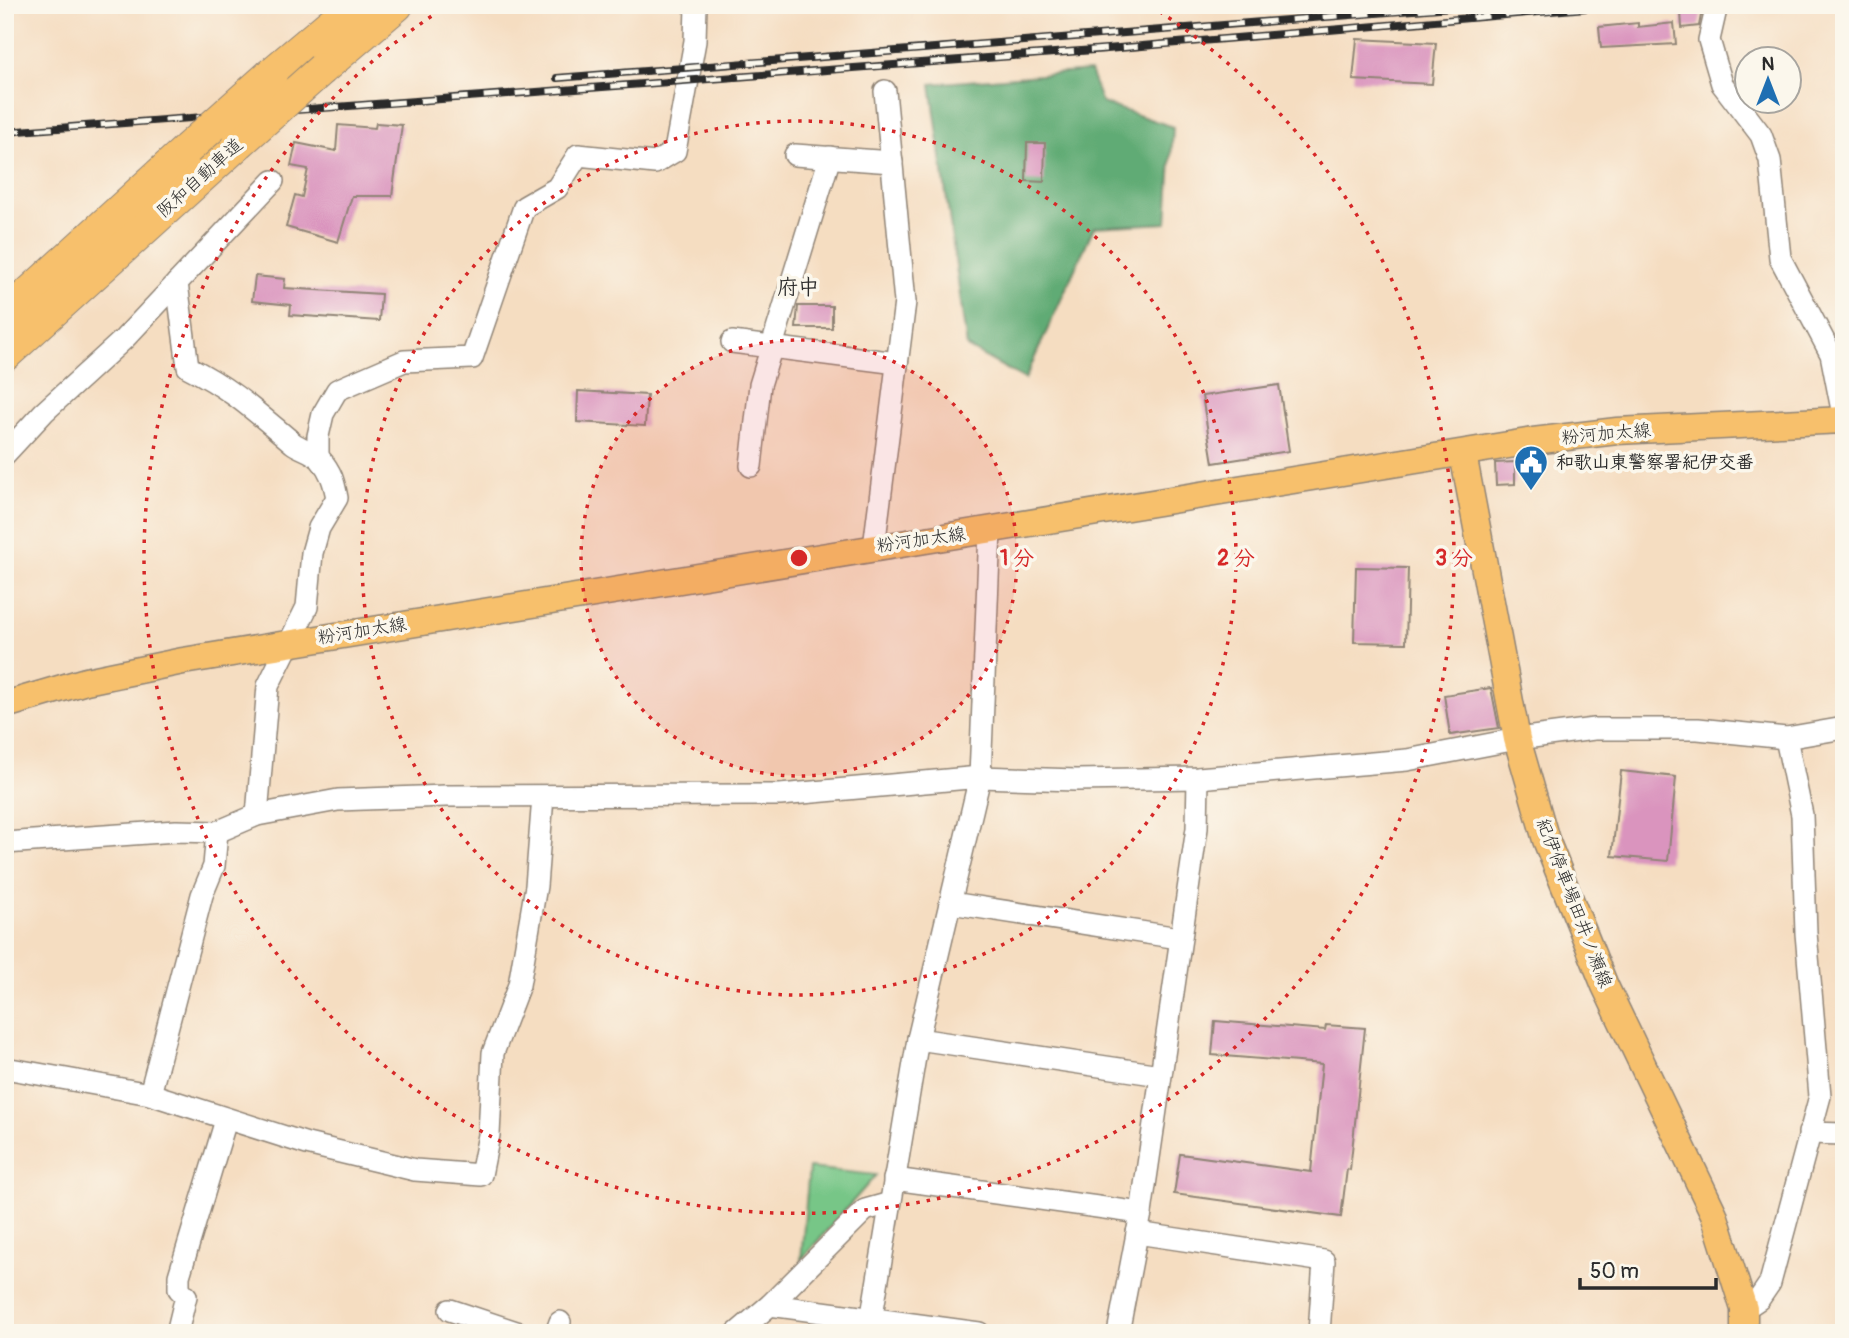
<svg xmlns="http://www.w3.org/2000/svg" width="1849" height="1338" font-family="Pangolin,'Klee One',sans-serif">
  <style>
    .green { fill: #77c687; stroke: #517859; stroke-width: 2 }
    .forest { fill: #61ab74; stroke: #466b50; stroke-width: 2 }
    .building { fill: #da94be }
    .lines { fill: none; stroke-linecap: round; stroke-linejoin: round }
    .minor-casing { stroke: #908476; stroke-width: 24 }
    .major-casing { stroke: #908476; stroke-width: 29 }
    .highway-casing { stroke: #908476; stroke-width: 34 }
    .minor { stroke: #fff; stroke-width: 21 }
    .major { stroke: #f7c06c; stroke-width: 26 }
    .highway { stroke: #f7c06c; stroke-width: 32 }
    .rail-casing { stroke: #2b2b2b; stroke-width: 8 }
    .rail { stroke: #fbf7ec; stroke-width: 5; stroke-dasharray: 16; stroke-linecap: butt }
    .highway-bridge-casing { stroke: #908476; stroke-width: 34; stroke-linecap: butt }
    .highway-bridge { stroke: #f7c06c; stroke-width: 32 }
    .ring { fill: none; stroke: #d62828; stroke-width: 3.5; stroke-dasharray: 3.5 7 }
    .labels { text-anchor: middle; dominant-baseline: central; stroke-width: 7; stroke-linejoin: round; paint-order: stroke }
    .street-label { font-size: 18px; fill: #2b2b2b; stroke: #fbf7ec }
    .poi-label { font-size: 18px; font-weight: bold; fill: #2b2b2b; stroke: #fbf7ec; text-anchor: start }
    .quarter-label { font-size: 21px; font-weight: bold; fill: #2b2b2b; stroke: #fbf7ec }
    .centre { fill: #d62828; stroke: #fbf7ec; stroke-width: 3.5 }
    .ring-label { font-size: 21px; text-anchor: middle; font-weight: bold; fill: #d62828; stroke: #fbf7ec; stroke-width: 7; stroke-linejoin: round; paint-order: stroke }
  </style>
  <rect width="100%" height="100%" fill="#fbf7ec"/>
  <filter id="ink" filterUnits="userSpaceOnUse"><feTurbulence type="fractalNoise" baseFrequency=".0143" numOctaves="2"/><feDisplacementMap in="SourceGraphic" scale="14" xChannelSelector="R" yChannelSelector="G"/><feConvolveMatrix kernelMatrix="1 2 1 2 8 2 1 2 1" color-interpolation-filters="sRGB"/></filter>
  <filter id="wash" filterUnits="userSpaceOnUse"><feTurbulence type="fractalNoise" baseFrequency=".00686" numOctaves="4" result="noise"/><feDisplacementMap in="SourceGraphic" scale="28" xChannelSelector="R" yChannelSelector="G"/><feGaussianBlur stdDeviation="1.57" result="paint"/><feColorMatrix in="noise" values="0 0 0 0 0 0 0 0 0 0 0 0 0 0 0 0 0 1.4 0 .05"/><feComposite in="paint" operator="in"/></filter>
  <g filter="url(#wash)">
    <rect width="100%" height="100%" fill="#f5ddc1"/>
    <!-- green -->
    <path class="green" d="M 809,1168 L 876,1175 L 801,1260 Z"/>
    <!-- forest -->
    <path class="forest" d="M 1090,71 L 1102,103 L 1173,127 L 1167,223 L 1094,227 L 1025,379 L 967,347 L 931,84 Z"/>
    <g id="blocks">
      <!-- building -->
      <g class="building">
        <path d="M 1702,10 L 1699,26 L 1682,28 L 1681,12 Z"/>
        <path d="M 1638,23 L 1638,27 L 1674,23 L 1676,44 L 1601,48 L 1599,27 Z"/>
        <path d="M 1357,39 L 1436,43 L 1432,84 L 1353,80 Z"/>
        <path d="M 376,123 L 402,125 L 392,196 L 352,196 L 338,242 L 286,227 L 295,195 L 302,197 L 308,169 L 291,166 L 296,143 L 336,151 L 338,125 L 375,128 Z"/>
        <path d="M 1027,143 L 1045,143 L 1044,182 L 1026,181 Z"/>
        <path d="M 255,276 L 285,279 L 284,288 L 381,294 L 379,321 L 290,315 L 291,305 L 252,301 Z"/>
        <path d="M 798,306 L 832,306 L 832,328 L 796,328 Z"/>
        <path d="M 1279,385 L 1289,451 L 1213,463 L 1202,396 Z"/>
        <path d="M 578,391 L 647,395 L 645,426 L 577,422 Z"/>
        <path d="M 1515,462 L 1515,484 L 1496,485 L 1495,463 Z"/>
        <path d="M 1356,567 L 1408,568 L 1406,643 L 1354,642 Z"/>
        <path d="M 1491,688 L 1499,728 L 1450,735 L 1444,695 Z"/>
        <path d="M 1621,771 L 1676,777 L 1668,861 L 1612,856 Z"/>
        <path d="M 1215,1021 L 1325,1030 L 1326,1025 L 1365,1028 L 1350,1170 L 1347,1169 L 1341,1217 L 1174,1194 L 1180,1154 L 1311,1172 L 1322,1064 L 1212,1055 Z"/>
      </g>
    </g>
  </g>
  <g filter="url(#ink)">
    <use href="#blocks" fill-opacity="0" stroke="#908476" stroke-width="2"/>
    <g class="lines">
      <!-- minor casing -->
      <g class="minor-casing">
        <g id="minor">
          <path d="M 1717,5 L 1709,40 L 1722,84 L 1761,135 L 1770,160 L 1780,258 L 1831,354 L 1844,420"/>
          <path d="M 795,155 L 892,162"/>
          <path d="M 177,283 L 188,367 C 232,389 256,412 293,443 C 301,449 313,451 320,459 C 331,471 334,482 337,498 L 319,528 L 312,553 L 307,607 L 268,686 L 257,815"/>
          <path d="M 732,342 L 897,363"/>
          <path d="M 5,454 L 44,412 L 124,339 L 273,181"/>
          <path d="M 318,456 L 318,436 L 323,414 L 337,390 L 404,361 L 472,358 L 524,207 L 557,188 L 578,155 L 655,163 L 675,151 L 695,41 L 696,5"/>
          <path d="M 751,466 L 760,385 L 830,157"/>
          <path d="M 874,547 L 905,302 L 885,91"/>
          <path d="M 5,843 L 176,831 L 217,832 L 257,815 L 338,800 L 446,796 L 780,795 L 980,777 L 1076,780 L 1198,778 L 1407,760 L 1517,739 L 1594,729 L 1698,729 L 1786,738 L 1844,728"/>
          <path d="M 951,903 L 1179,938"/>
          <path d="M 918,1039 L 1160,1075"/>
          <path d="M 5,1068 L 150,1094 L 307,1144 L 415,1170 L 481,1175 L 489,1135 L 493,1053 L 519,985 L 536,886 L 543,797"/>
          <path d="M 150,1094 L 202,895 L 214,866 L 217,832"/>
          <path d="M 1809,1133 L 1844,1134"/>
          <path d="M 894,1179 L 1141,1213"/>
          <path d="M 1137,1233 L 1324,1261 L 1319,1333"/>
          <path d="M 770,1305 L 979,1333"/>
          <path d="M 1744,1309 L 1759,1299 L 1770,1283 L 1820,1096 L 1806,933 L 1802,815 L 1786,738"/>
          <path d="M 450,1310 L 519,1333"/>
          <path d="M 177,1333 L 186,1296 L 179,1289 L 179,1276 L 226,1120"/>
          <path d="M 556,1333 L 560,1322"/>
          <path d="M 737,1333 L 770,1305 L 865,1210 L 890,1203"/>
          <path d="M 869,1333 L 918,1039 L 980,777 L 990,530"/>
          <path d="M 1118,1333 L 1141,1213 L 1197,828 L 1198,778"/>
        </g>
      </g>
      <!-- major casing -->
      <g class="major-casing">
        <g id="major">
          <path d="M 1463,454 L 1517,739 L 1546,840 L 1605,986 L 1714,1214 L 1744,1309 L 1744,1333"/>
          <path d="M 5,705 L 86,681 L 183,661 L 1533,441 L 1617,431 L 1844,420"/>
        </g>
      </g>
      <!-- highway casing -->
      <g class="highway-casing">
        <g id="highway">
          <path d="M 322,69 L 397,5"/>
          <path d="M 271,74 L 353,5"/>
          <path d="M 5,315 L 187,149"/>
          <path d="M 5,355 L 239,143"/>
        </g>
      </g>
      <!-- minor -->
      <use href="#minor" class="minor"/>
      <!-- major -->
      <use href="#major" class="major"/>
      <!-- highway -->
      <use href="#highway" class="highway"/>
      <!-- rail casing -->
      <g class="rail-casing">
        <g id="rail">
          <path d="M 557,78 L 1477,5"/>
          <path d="M 5,132 L 1107,49 L 1621,5"/>
        </g>
      </g>
      <!-- rail -->
      <use href="#rail" class="rail"/>
      <!-- highway-bridge casing -->
      <g class="highway-bridge-casing">
        <g id="highway-bridge">
          <path d="M 239,143 L 322,69"/>
          <path d="M 187,149 L 271,74"/>
        </g>
      </g>
      <!-- highway-bridge -->
      <use href="#highway-bridge" class="highway-bridge"/>
    </g>
  </g>
  <!-- distance rings -->
  <circle cx="799" cy="558" r="218" fill="#d62828" fill-opacity=".12"/>
  <g class="ring">
    <circle cx="799" cy="558" r="218"/>
    <circle cx="799" cy="558" r="437"/>
    <path d="M1151 6A655 655 0 1 1 447 6"/>
  </g>
  <!-- icons -->
  <defs>
    <g id="civic-pin" transform="scale(1.75)"><path d="M0 17L-7.5 6A9.5 9.5 0 1 1 7.5 6Z" fill="#1f6fb2" stroke="#fbf7ec"/><path d="M-.6-6.5H3V-4.5H.6V-3L4-1V1h2V6H-6V1h2V-1L-.6-3ZM-1.2 2.5V6h2.4V2.5Z" fill="#fff"/></g>
  </defs>
  <g fill-rule="evenodd">
    <use href="#civic-pin" x="1531" y="462"/>
  </g>
  <g class="labels">
    <!-- street labels -->
    <g class="street-label">
      <text transform="translate(200 178) rotate(-42)">阪和自動車道</text>
      <text transform="translate(1606 434) rotate(-5)">粉河加太線</text>
      <text transform="translate(921 540) rotate(-8)">粉河加太線</text>
      <text transform="translate(362 631) rotate(-9)">粉河加太線</text>
      <text transform="translate(1574 903) rotate(69)">紀伊停車場田井ノ瀬線</text>
    </g>
    <!-- poi labels -->
    <g class="poi-label">
      <text x="1556" y="462">和歌山東警察署紀伊交番</text>
    </g>
    <!-- quarter labels -->
    <g class="quarter-label">
      <text x="798" y="287">府中</text>
    </g>
  </g>
  <circle cx="799" cy="558" r="10" class="centre"/>
  <g class="ring-label">
    <text x="1017" y="565">1 分</text>
    <text x="1236" y="565">2 分</text>
    <text x="1454" y="565">3 分</text>
  </g>
  <!-- margin -->
  <rect width="1849" height="1338" fill="none" stroke="#fbf7ec" stroke-width="28"/>
  <!-- north arrow -->
  <g transform="translate(1768 80)"><circle r="33" fill="#fbf7ec" stroke="#a8a59f" stroke-width="2"/>
  <path d="M0-5L12 26L0 18L-12 26Z" fill="#1f6fb2"/>
  <text y="-10" font-size="19" font-weight="bold" text-anchor="middle" fill="#2b2b2b">N</text>
  </g>
  <!-- scale -->
  <path d="M1580 1278v10h136v-10" fill="none" stroke="#2b2b2b" stroke-width="3.5"/>
  <text x="1590" y="1278" font-size="21" fill="#2b2b2b" stroke="#fbf7ec" stroke-width="5" paint-order="stroke">50 m</text>
</svg>
